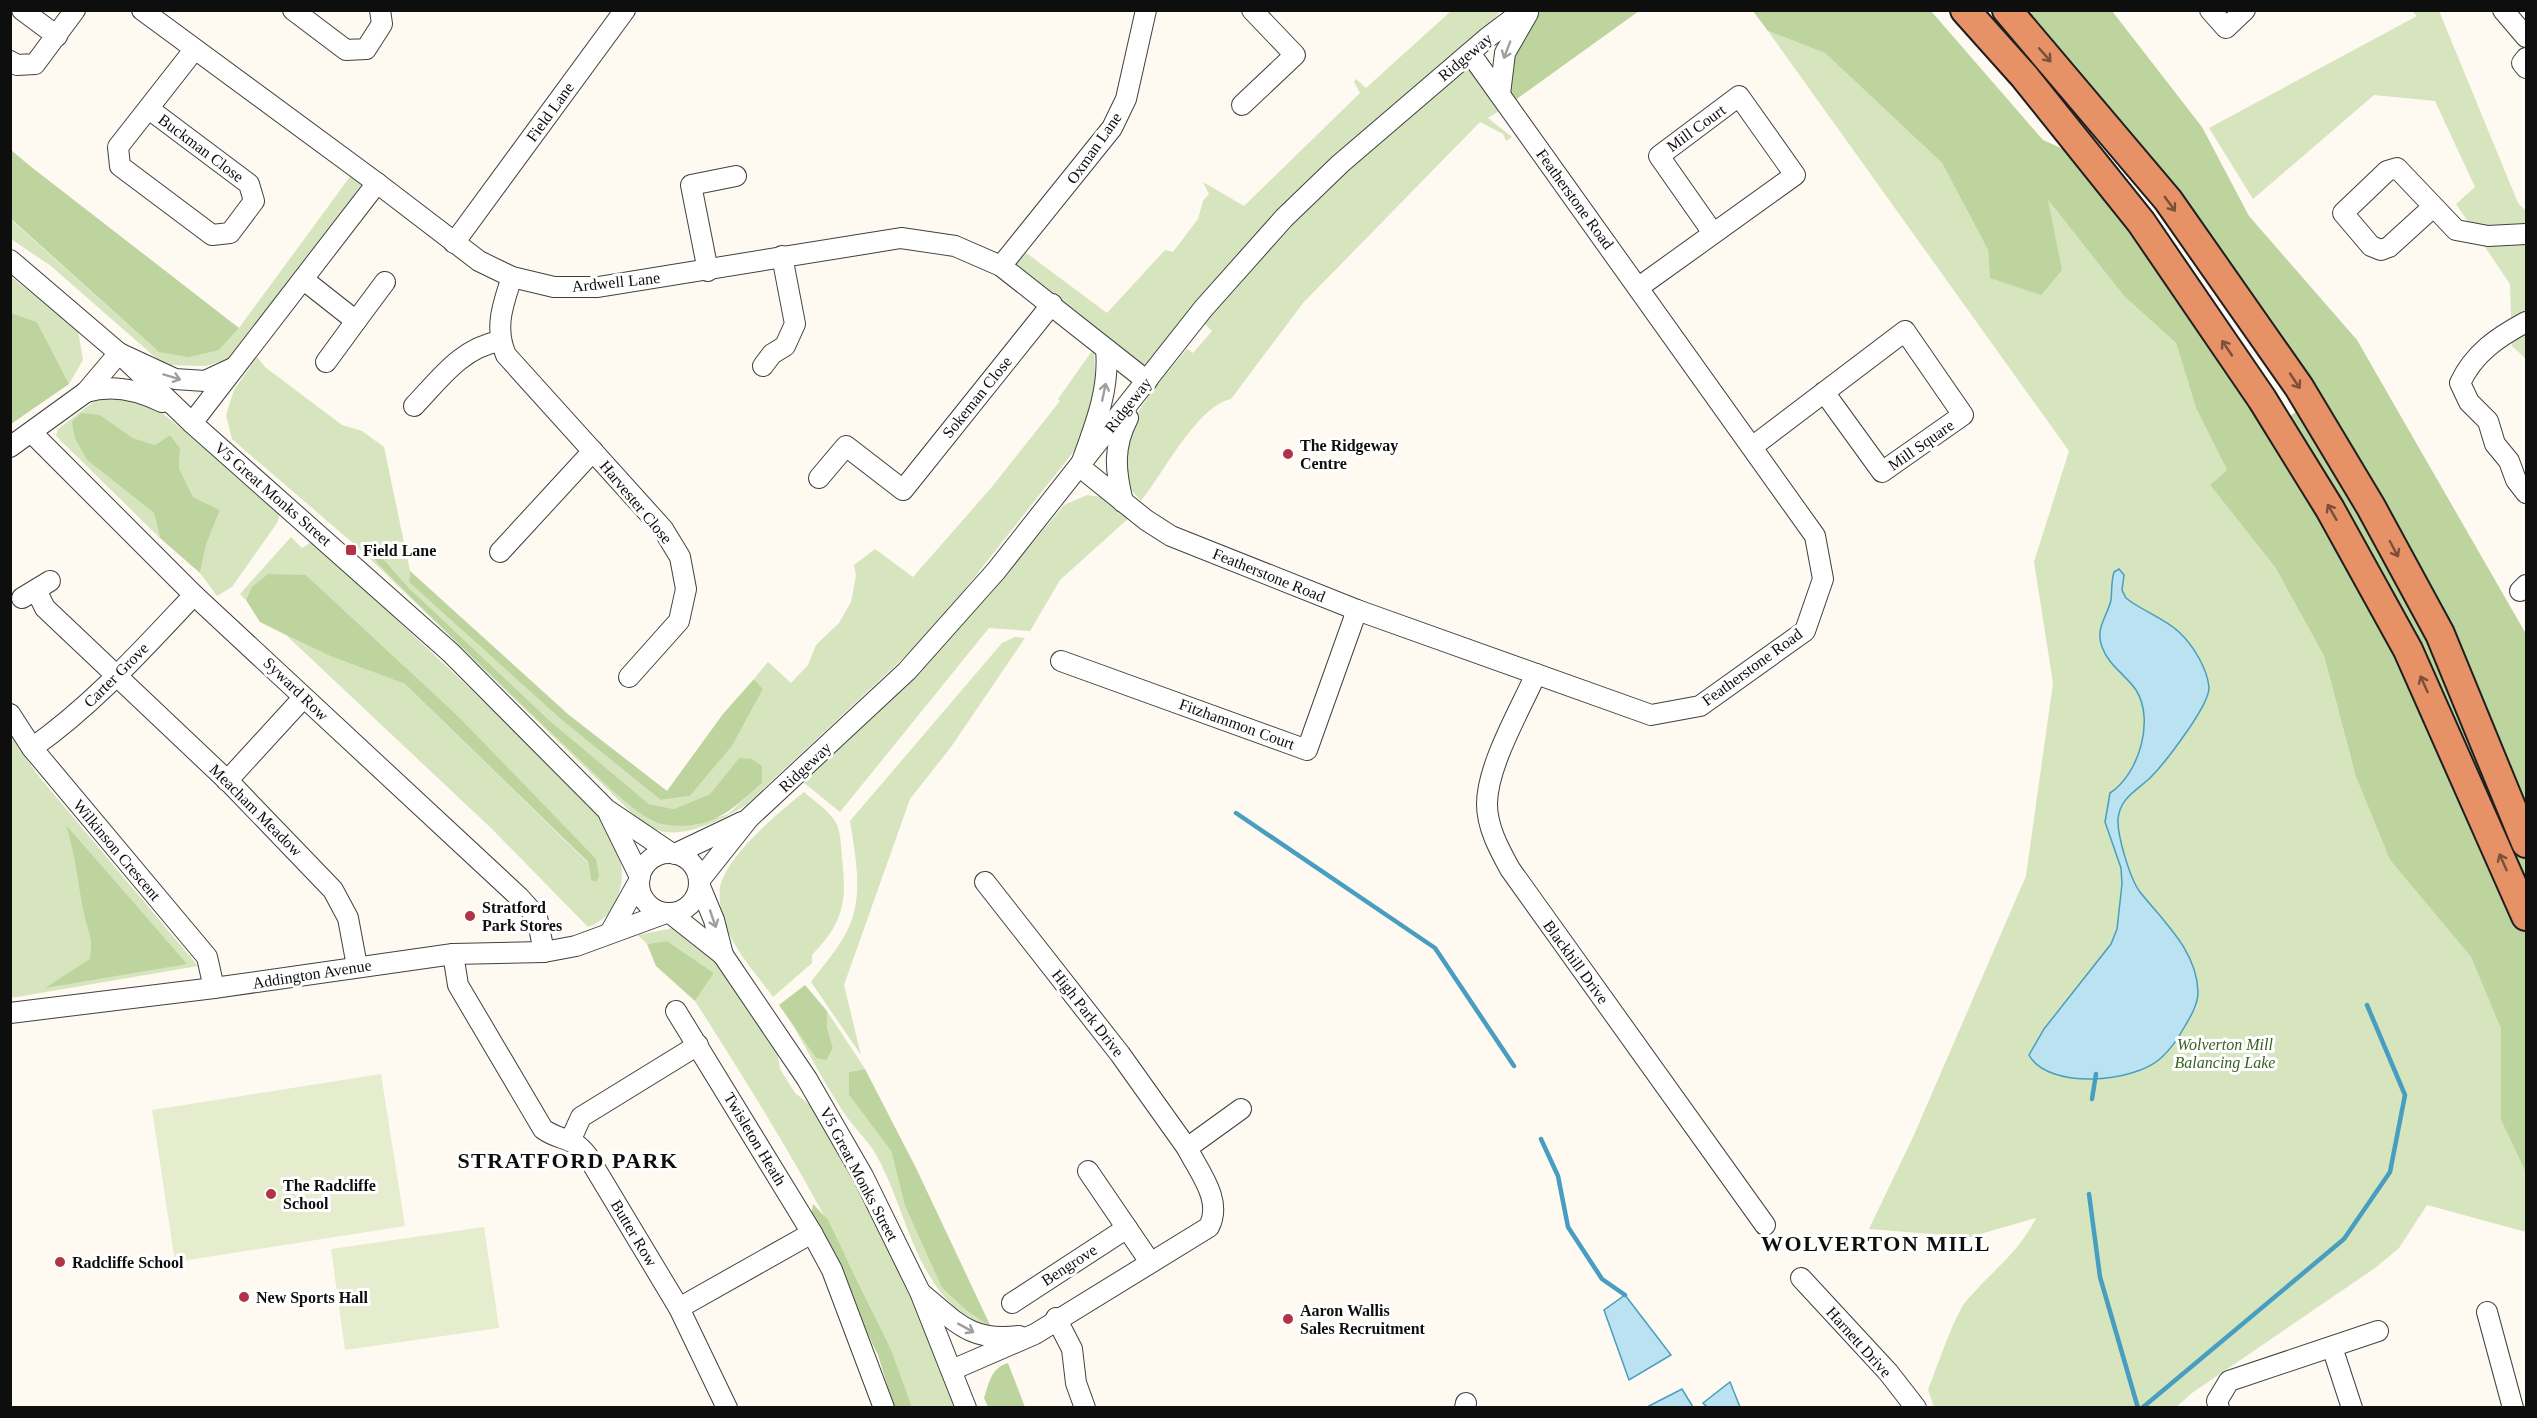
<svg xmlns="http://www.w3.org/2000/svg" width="2537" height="1418" font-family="'Times New Roman',serif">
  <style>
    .green { fill: #d6e5bd; fill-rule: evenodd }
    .forest { fill: #bdd49e }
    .pitch { fill: #e6edce }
    .water { fill: #bae2f0; stroke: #489ec0; stroke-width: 1.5 }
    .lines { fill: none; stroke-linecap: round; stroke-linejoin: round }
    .stream { stroke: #489ec0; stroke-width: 4.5 }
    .minor-casing { stroke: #414141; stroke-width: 22 }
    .highway-casing { stroke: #1f1f1f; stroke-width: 32 }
    .minor { stroke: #fff; stroke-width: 20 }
    .highway { stroke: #e69166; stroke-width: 28 }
    .oneway { stroke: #9f9f9f }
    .oneway2 { stroke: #7a503a }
    .poi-dot { fill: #b13348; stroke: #fff; stroke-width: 2 }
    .labels { text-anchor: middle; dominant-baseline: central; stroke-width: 6; stroke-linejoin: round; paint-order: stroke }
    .street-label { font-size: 16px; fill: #0e0e0e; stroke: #fff }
    .poi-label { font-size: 16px; font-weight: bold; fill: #0e0e0e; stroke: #fff; text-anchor: start }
    .park-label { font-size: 16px; font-style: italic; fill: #386024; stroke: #fff }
    .district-label { font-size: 22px; font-weight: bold; letter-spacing: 1.5px; fill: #0e0e0e; stroke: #fff }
  </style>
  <rect width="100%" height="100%" fill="#fef9f1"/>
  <!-- green -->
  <g class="green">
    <path d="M 1451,11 L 1500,11 L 1470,53 L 1507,106 L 1488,118 L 1512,137 L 1506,141 L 1503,134 L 1480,122 L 1303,303 L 1231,399 C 1197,406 1163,474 1141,501 C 1135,494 1127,487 1125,478 C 1112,430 1159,383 1187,349 L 1193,353 L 1212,331 L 1199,318 L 1147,381 L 1001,266 L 1017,246 L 1107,313 L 1165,250 L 1173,252 L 1198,219 L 1203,201 L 1209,194 L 1203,182 L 1244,206 L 1360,93 L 1354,82 L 1356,79 L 1366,88 Z"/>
    <path d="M 2412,11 L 2439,11 L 2518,203 L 2526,211 L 2526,359 L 2512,346 L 2510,284 L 2456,204 L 2475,187 L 2435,101 L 2374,95 L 2253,199 L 2209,128 L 2417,16 Z"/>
    <path d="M 1768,31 L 1825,53 L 1942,163 L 1988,250 L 1990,278 L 2047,199 L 2124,296 L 2176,343 L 2196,408 L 2227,470 L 2210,485 L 2275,567 L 2324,656 L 2356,777 L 2390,860 L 2471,957 L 2501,1029 L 2501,1120 L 2526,1173 L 2526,1232 L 2427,1205 L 2399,1248 L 2375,1268 L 2192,1393 L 2176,1407 L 1934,1407 L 1928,1390 C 1936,1370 1955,1313 1967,1300 C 1992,1271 2018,1254 2036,1218 L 1970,1237 L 1869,1229 L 1914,1135 L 2026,876 L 2053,683 L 2034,562 L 2069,451 Z"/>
    <path d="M 352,174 L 364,181 L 228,359 L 206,366 L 164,365 L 51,266 L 11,239 L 10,219 L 159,352 L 219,350 L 239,328 Z"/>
    <path d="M 10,276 L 78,330 L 83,360 L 69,384 L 37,322 L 11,313 Z"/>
    <path d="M 1094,348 L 1096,397 L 1078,446 L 931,632 L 746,805 C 724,819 681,841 655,829 C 648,826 642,820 635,816 L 361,550 L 232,439 L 226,415 L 234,390 L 257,357 L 265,367 L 342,425 L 362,431 L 384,447 L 410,571 L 409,582 L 662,800 L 690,796 L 732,746 L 763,689 L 754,679 L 768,662 L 791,683 L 808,665 L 816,645 L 839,623 L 851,602 L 856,576 L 854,565 L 875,549 L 913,577 L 991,488 L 1060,401 L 1058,399 ZM 372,554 L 384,560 L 409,588 L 549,720 L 649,804 L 674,809 L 710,794 L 739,758 L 762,783 L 728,814 L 696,825 L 630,805 Z"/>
    <path d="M 131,396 L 161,412 L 281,511 L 277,523 L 232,587 L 217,596 L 200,573 L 206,545 L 220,510 L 193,497 L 179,468 L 180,448 L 170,435 L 155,445 L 133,438 L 100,415 L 87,460 L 154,513 L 160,538 L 56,436 L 58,429 L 97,399 Z"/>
    <path d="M 1087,495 L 1102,497 L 1130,517 L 1060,580 L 1030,631 L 989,628 L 840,812 L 803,782 L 931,658 L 993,591 L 1064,505 Z"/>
    <path d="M 291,537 L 302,548 L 313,541 L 577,789 C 605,820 636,861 615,903 C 609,915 601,922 588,927 L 492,829 L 286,635 L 330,656 L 405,684 L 588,863 L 591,880 L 596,882 L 595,859 L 458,716 L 306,575 L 252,588 L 246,600 L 240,594 Z"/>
    <path d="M 1015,637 L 1025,638 L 951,747 L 910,799 L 844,985 L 861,1055 L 811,982 C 821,968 833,955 842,940 C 866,904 856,860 850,821 L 1002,643 Z"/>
    <path d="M 10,733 L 36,773 L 198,966 L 11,998 Z"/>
    <path d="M 804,792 C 814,801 828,810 835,821 C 841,830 841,847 842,858 C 847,902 844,922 812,955 L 812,963 L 773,997 C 755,972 726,941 721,910 C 720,904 719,894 720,887 C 727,855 779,812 804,792 Z"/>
    <path d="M 673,928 L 718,957 L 774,1034 L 780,1069 L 795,1093 L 825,1117 L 880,1217 L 960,1407 L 912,1407 C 859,1262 778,1131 695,1001 L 714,973 L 667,941 L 647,944 L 638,935 Z"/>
    <path d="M 827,1011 L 865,1069 L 849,1072 L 849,1095 L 891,1151 L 905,1206 L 942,1288 L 967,1311 L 991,1327 C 914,1304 909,1206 872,1148 C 864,1137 854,1127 846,1116 C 826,1086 809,1053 791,1022 L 816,1058 L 833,1048 L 827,1026 Z"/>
  </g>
  <!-- forest -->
  <g class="forest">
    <path d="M 1529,11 L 1639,11 L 1507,106 L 1499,80 Z"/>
    <path d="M 1753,11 L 1931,11 L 2043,140 L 2061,148 L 2081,147 L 2279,426 L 2309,400 L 2007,11 L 2112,11 L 2202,127 L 2249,216 L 2357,340 L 2526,634 L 2526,1173 L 2501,1120 L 2501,1029 L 2471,957 L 2390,860 L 2356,777 L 2324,656 L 2275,567 L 2210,485 L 2227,470 L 2196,408 L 2176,343 L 2124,296 L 2048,200 L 2062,270 L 2041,295 L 1990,278 L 1988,250 L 1942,163 L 1825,53 L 1768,31 Z"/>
    <path d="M 11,150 L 30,166 L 239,328 L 219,350 L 189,357 L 159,352 L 11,219 Z"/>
    <path d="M 11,313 L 37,322 L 69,384 L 11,424 Z"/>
    <path d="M 81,413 L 100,415 L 133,438 L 155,445 L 170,435 L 180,448 L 179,468 L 193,497 L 220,510 L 206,545 L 200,573 L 160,538 L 154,513 L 87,460 L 75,438 L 72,422 Z"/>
    <path d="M 371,553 L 384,560 L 409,588 L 549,720 L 649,804 L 674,809 L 710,794 L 739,758 L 752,759 L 762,766 L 762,783 C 730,812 709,832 662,824 C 638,819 595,773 576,756 C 509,693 444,630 379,565 Z"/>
    <path d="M 410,571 L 569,715 L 667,791 L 723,714 L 754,679 L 763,689 L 732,746 L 690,796 L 661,800 L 562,720 L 409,582 Z"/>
    <path d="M 268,574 L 306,575 L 458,716 L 596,859 L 599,876 L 596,882 L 591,880 L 588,862 L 405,684 L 330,656 L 286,635 L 260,622 L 246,600 L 252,587 Z"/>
    <path d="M 66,825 L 187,964 L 45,988 L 90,959 C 93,936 90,939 85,918 C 78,887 76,856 66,825 Z"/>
    <path d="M 667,941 L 714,973 L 695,1001 L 656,966 L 647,944 Z"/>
    <path d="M 805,985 L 827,1011 L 827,1027 L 833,1048 L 826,1060 L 816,1058 L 779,1005 Z"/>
    <path d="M 865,1069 L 916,1168 L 991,1327 L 967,1311 L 942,1288 L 905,1206 L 891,1151 L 849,1095 L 849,1072 Z"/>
    <path d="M 813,1204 L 828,1220 L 891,1350 L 912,1407 L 894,1407 L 878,1355 L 811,1217 Z"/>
    <path d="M 1008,1363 L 1025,1407 L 988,1407 L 984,1398 C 989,1383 991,1368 1008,1363 Z"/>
  </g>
  <!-- pitch -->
  <g class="pitch">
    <path d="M 381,1074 L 405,1226 L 175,1262 L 152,1110 Z"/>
    <path d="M 484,1227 L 499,1328 L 345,1350 L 331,1249 Z"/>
  </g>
  <!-- water -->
  <g class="water">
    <path d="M 2119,569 L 2124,575 L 2122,590 L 2126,598 C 2142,611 2164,618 2179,632 C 2193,645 2207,668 2209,687 C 2210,705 2164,764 2150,778 C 2136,791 2120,798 2118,819 C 2117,835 2130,879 2140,892 C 2164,922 2197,951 2198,992 C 2198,1004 2191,1016 2185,1026 C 2179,1037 2171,1049 2161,1058 C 2134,1083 2048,1090 2029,1055 L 2044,1029 L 2111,944 L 2117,929 L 2122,884 L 2121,868 L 2105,822 L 2110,793 C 2139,774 2155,720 2136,690 C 2125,674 2109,666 2102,647 C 2095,628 2107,617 2111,600 C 2112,591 2111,582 2114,572 Z"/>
    <path d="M 1625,1295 L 1671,1355 L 1629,1380 L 1604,1310 Z"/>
    <path d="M 1730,1382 L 1740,1407 L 1707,1407 L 1703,1403 Z"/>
    <path d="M 1682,1389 L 1693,1407 L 1647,1407 Z"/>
  </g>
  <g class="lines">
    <!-- stream -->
    <g class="stream">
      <path d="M 1236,813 L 1435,948 L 1514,1066"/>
      <path d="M 2092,1099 L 2096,1074"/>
      <path d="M 1541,1139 L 1558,1176 L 1568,1227 L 1602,1279 L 1625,1295"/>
      <path d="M 2089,1194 L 2100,1277 L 2138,1408"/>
      <path d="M 2142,1408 L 2344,1239 L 2390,1172 L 2405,1095 L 2367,1005"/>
    </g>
    <!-- minor casing -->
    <g class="minor-casing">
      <g id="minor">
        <path d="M 22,10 L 57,36"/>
        <path d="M 142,10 L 377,183 L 479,261 L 512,277 L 554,287 L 598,287 L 901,238 L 955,246 L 1001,266 L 1147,381"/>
        <path d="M 293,10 L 346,50 L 366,49 L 382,24 L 380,10"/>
        <path d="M 2210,10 L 2226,28 L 2245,10"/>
        <path d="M 2503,10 L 2526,37"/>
        <path d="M 2526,58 L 2522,63 L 2526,68"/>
        <path d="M 10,61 L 17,65 L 35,64 L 75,10"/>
        <path d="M 1500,94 L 1505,53 L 1528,13"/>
        <path d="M 1242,105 L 1295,55 L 1252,10"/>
        <path d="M 149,109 L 249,184 L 254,201 L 230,233 L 212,235 L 120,166 L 118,147 L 194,50"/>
        <path d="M 2433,207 L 2389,247 L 2381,250 L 2371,246 L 2343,213 L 2387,171 L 2397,168 L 2456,230 L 2488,236 L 2526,234"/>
        <path d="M 454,243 L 625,10"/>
        <path d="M 10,260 L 119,353 L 192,423 L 451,653 L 606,809 L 671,853"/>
        <path d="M 1001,266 L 1112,128 L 1126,99 L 1146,10"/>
        <path d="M 708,271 L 691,185 L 736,176"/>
        <path d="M 512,277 C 503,304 494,328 506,355 L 663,529 L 680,557 L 686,589 L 679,621 L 629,677"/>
        <path d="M 304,280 L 356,321 L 326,362"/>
        <path d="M 1639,287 L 1795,175 L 1739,96 L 1659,156 L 1713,233"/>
        <path d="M 356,321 L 385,282"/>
        <path d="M 2526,322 C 2498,337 2474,353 2460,383 L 2469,402 L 2488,421 L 2495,444 L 2509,461 L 2516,480 L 2526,493"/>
        <path d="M 1106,349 C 1110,391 1094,428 1080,467 L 1146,520 L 1171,536 L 1357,610 L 1651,715 L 1700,706 L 1805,631 L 1823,579 L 1815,536 L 1470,53"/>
        <path d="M 763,366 L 772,354 L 785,346 L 795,324 L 782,256"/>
        <path d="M 86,392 C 112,384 138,390 162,402"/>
        <path d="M 414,406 C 440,379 461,348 500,341"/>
        <path d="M 192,423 L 377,183"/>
        <path d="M 32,433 L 194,595 L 519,897 L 537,917 L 544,952"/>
        <path d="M 10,447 L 86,392 L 119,353 L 175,379 L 205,381 L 235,367"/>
        <path d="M 1752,447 L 1905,331 L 1963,415 L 1882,472 L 1824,392"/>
        <path d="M 819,478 L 846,446 L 903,490 L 1052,304"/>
        <path d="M 1123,502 C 1115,470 1113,447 1128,418"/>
        <path d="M 500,552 L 593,451"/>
        <path d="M 36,590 L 45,608 L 232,785 L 333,890 L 348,918 L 357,966"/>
        <path d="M 2520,591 L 2526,585"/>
        <path d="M 22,598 L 50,581"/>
        <path d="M 1061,661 L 1307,750 L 1357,610"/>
        <path d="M 1536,674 C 1520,710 1487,766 1487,804 C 1487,827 1499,849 1510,869 L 1765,1225"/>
        <path d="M 10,714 L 32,748 L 207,957 L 214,988"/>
        <path d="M 32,748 C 93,705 143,649 194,595"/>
        <path d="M 227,781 L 303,698"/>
        <path d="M 609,814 L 640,877"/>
        <circle cx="669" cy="883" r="30"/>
        <path d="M 675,854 L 742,822"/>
        <path d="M 699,881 L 749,818 L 907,671 L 996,571 L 1203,309 L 1284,218 L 1340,164 L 1487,38 L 1524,10"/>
        <path d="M 985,882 L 1120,1054 L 1187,1148"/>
        <path d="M 699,884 L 714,920 L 723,955"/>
        <path d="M 670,913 L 723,955 L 807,1079 L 863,1176 L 920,1292 L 966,1408"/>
        <path d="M 611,931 L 639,881"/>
        <path d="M 453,954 L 458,985 L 543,1129 C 561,1142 571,1135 587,1155 L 679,1308 L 727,1408"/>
        <path d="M 676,1011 L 812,1233 L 832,1270 L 884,1408"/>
        <path d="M 10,1013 L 214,988 L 453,954 L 544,952 L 576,946 L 666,913"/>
        <path d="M 571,1139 L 581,1117 L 698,1045"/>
        <path d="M 1088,1171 L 1150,1262"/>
        <path d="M 1801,1278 L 1888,1372 L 1916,1408"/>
        <path d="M 922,1294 C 957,1323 971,1342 1019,1336"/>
        <path d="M 1012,1303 L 1127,1228"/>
        <path d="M 679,1308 L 812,1233"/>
        <path d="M 2487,1312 L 2513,1408"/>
        <path d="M 1056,1318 L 1072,1349 L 1076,1383 L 1085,1408"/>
        <path d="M 2332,1347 L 2352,1408"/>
        <path d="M 952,1370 L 1035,1334 L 1209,1227 C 1223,1200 1199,1172 1187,1148 L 1241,1109"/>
        <path d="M 1465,1408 L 1466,1403"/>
        <path d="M 2219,1408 L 2217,1401 L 2229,1381 L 2378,1331"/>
      </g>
    </g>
    <!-- highway casing -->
    <g class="highway-casing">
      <g id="highway">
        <path d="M 1965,10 L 2024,76 L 2141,222 L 2262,399 L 2330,509 L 2408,650 L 2526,916"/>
        <path d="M 2007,10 L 2168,200 L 2299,387 L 2371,507 L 2440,634 L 2526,843"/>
      </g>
    </g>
    <!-- minor -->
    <use href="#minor" class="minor"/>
    <!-- highway -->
    <use href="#highway" class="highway"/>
  </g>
  <!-- one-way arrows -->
  <defs><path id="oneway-shaft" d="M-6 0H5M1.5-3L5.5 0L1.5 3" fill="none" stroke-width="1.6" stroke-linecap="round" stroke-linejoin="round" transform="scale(1.5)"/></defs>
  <g class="oneway">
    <use href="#oneway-shaft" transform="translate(1507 50) rotate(111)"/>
    <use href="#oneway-shaft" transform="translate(172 377) rotate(17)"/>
    <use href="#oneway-shaft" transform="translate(1104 392) rotate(-78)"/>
    <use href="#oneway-shaft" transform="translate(713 919) rotate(71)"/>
    <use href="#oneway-shaft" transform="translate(966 1328) rotate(29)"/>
  </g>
  <g class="oneway2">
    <use href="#oneway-shaft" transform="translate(2045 55) rotate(49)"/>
    <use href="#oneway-shaft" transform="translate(2170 204) rotate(54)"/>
    <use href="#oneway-shaft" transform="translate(2227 348) rotate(-124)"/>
    <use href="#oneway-shaft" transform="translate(2295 381) rotate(56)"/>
    <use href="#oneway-shaft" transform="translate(2332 512) rotate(-120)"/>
    <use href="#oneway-shaft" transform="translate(2394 549) rotate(62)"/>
    <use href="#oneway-shaft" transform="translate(2424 684) rotate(-114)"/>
    <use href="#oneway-shaft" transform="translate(2503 862) rotate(-114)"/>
  </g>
  <!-- markers -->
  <g class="poi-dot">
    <circle cx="1288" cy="454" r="6"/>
    <rect x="345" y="544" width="12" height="12" rx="3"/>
    <circle cx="470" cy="916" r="6"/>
    <circle cx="271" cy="1194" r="6"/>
    <circle cx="60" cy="1262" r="6"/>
    <circle cx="244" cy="1297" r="6"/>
    <circle cx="1288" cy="1319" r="6"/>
  </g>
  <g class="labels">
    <!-- street labels -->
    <g class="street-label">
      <text transform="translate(1465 57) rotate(-40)">Ridgeway</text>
      <text transform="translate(550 112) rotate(-54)">Field Lane</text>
      <text transform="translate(1696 128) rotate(-36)">Mill Court</text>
      <text transform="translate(201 148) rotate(37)">Buckman Close</text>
      <text transform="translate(1094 148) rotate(-55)">Oxman Lane</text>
      <text transform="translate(1575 199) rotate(54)">Featherstone Road</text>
      <text transform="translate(616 282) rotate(-6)">Ardwell Lane</text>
      <text transform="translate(977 397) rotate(-51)">Sokeman Close</text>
      <text transform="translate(1128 405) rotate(-52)">Ridgeway</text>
      <text transform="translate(1921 445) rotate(-35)">Mill Square</text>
      <text transform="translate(273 494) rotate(41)">V5 Great Monks Street</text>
      <text transform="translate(636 502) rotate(50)">Harvester Close</text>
      <text transform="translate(1269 575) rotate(22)">Featherstone Road</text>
      <text transform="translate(1752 667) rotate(-36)">Featherstone Road</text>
      <text transform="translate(116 675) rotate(-45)">Carter Grove</text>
      <text transform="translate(296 689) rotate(44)">Syward Row</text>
      <text transform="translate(1237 724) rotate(20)">Fitzhammon Court</text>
      <text transform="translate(805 767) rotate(-43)">Ridgeway</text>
      <text transform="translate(256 810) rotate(45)">Meacham Meadow</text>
      <text transform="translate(117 850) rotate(50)">Wilkinson Crescent</text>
      <text transform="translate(1576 962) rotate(54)">Blackhill Drive</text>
      <text transform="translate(312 974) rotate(-9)">Addington Avenue</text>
      <text transform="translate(1088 1013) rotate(52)">High Park Drive</text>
      <text transform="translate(755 1139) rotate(59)">Twisleton Heath</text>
      <text transform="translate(859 1174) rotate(62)">V5 Great Monks Street</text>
      <text transform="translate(634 1233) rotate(59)">Butter Row</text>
      <text transform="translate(1069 1265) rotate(-33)">Bengrove</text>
      <text transform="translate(1859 1342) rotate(48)">Harnett Drive</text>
    </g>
    <!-- poi labels -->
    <g class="poi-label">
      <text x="1300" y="445">The Ridgeway<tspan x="1300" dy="18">Centre</tspan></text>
      <text x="363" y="550">Field Lane</text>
      <text x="482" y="907">Stratford<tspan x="482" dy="18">Park Stores</tspan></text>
      <text x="283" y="1185">The Radcliffe<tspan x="283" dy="18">School</tspan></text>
      <text x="72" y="1262">Radcliffe School</text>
      <text x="256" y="1297">New Sports Hall</text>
      <text x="1300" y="1310">Aaron Wallis<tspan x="1300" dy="18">Sales Recruitment</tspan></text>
    </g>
    <!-- park labels -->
    <g class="park-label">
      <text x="2225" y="1044">Wolverton Mill<tspan x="2225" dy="18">Balancing Lake</tspan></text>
    </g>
    <!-- district labels -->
    <g class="district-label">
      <text x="568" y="1160">STRATFORD PARK</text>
      <text x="1876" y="1243">WOLVERTON MILL</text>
    </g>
  </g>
  <!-- border -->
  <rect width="2537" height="1418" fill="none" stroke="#0e0e0e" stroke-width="24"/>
</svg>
